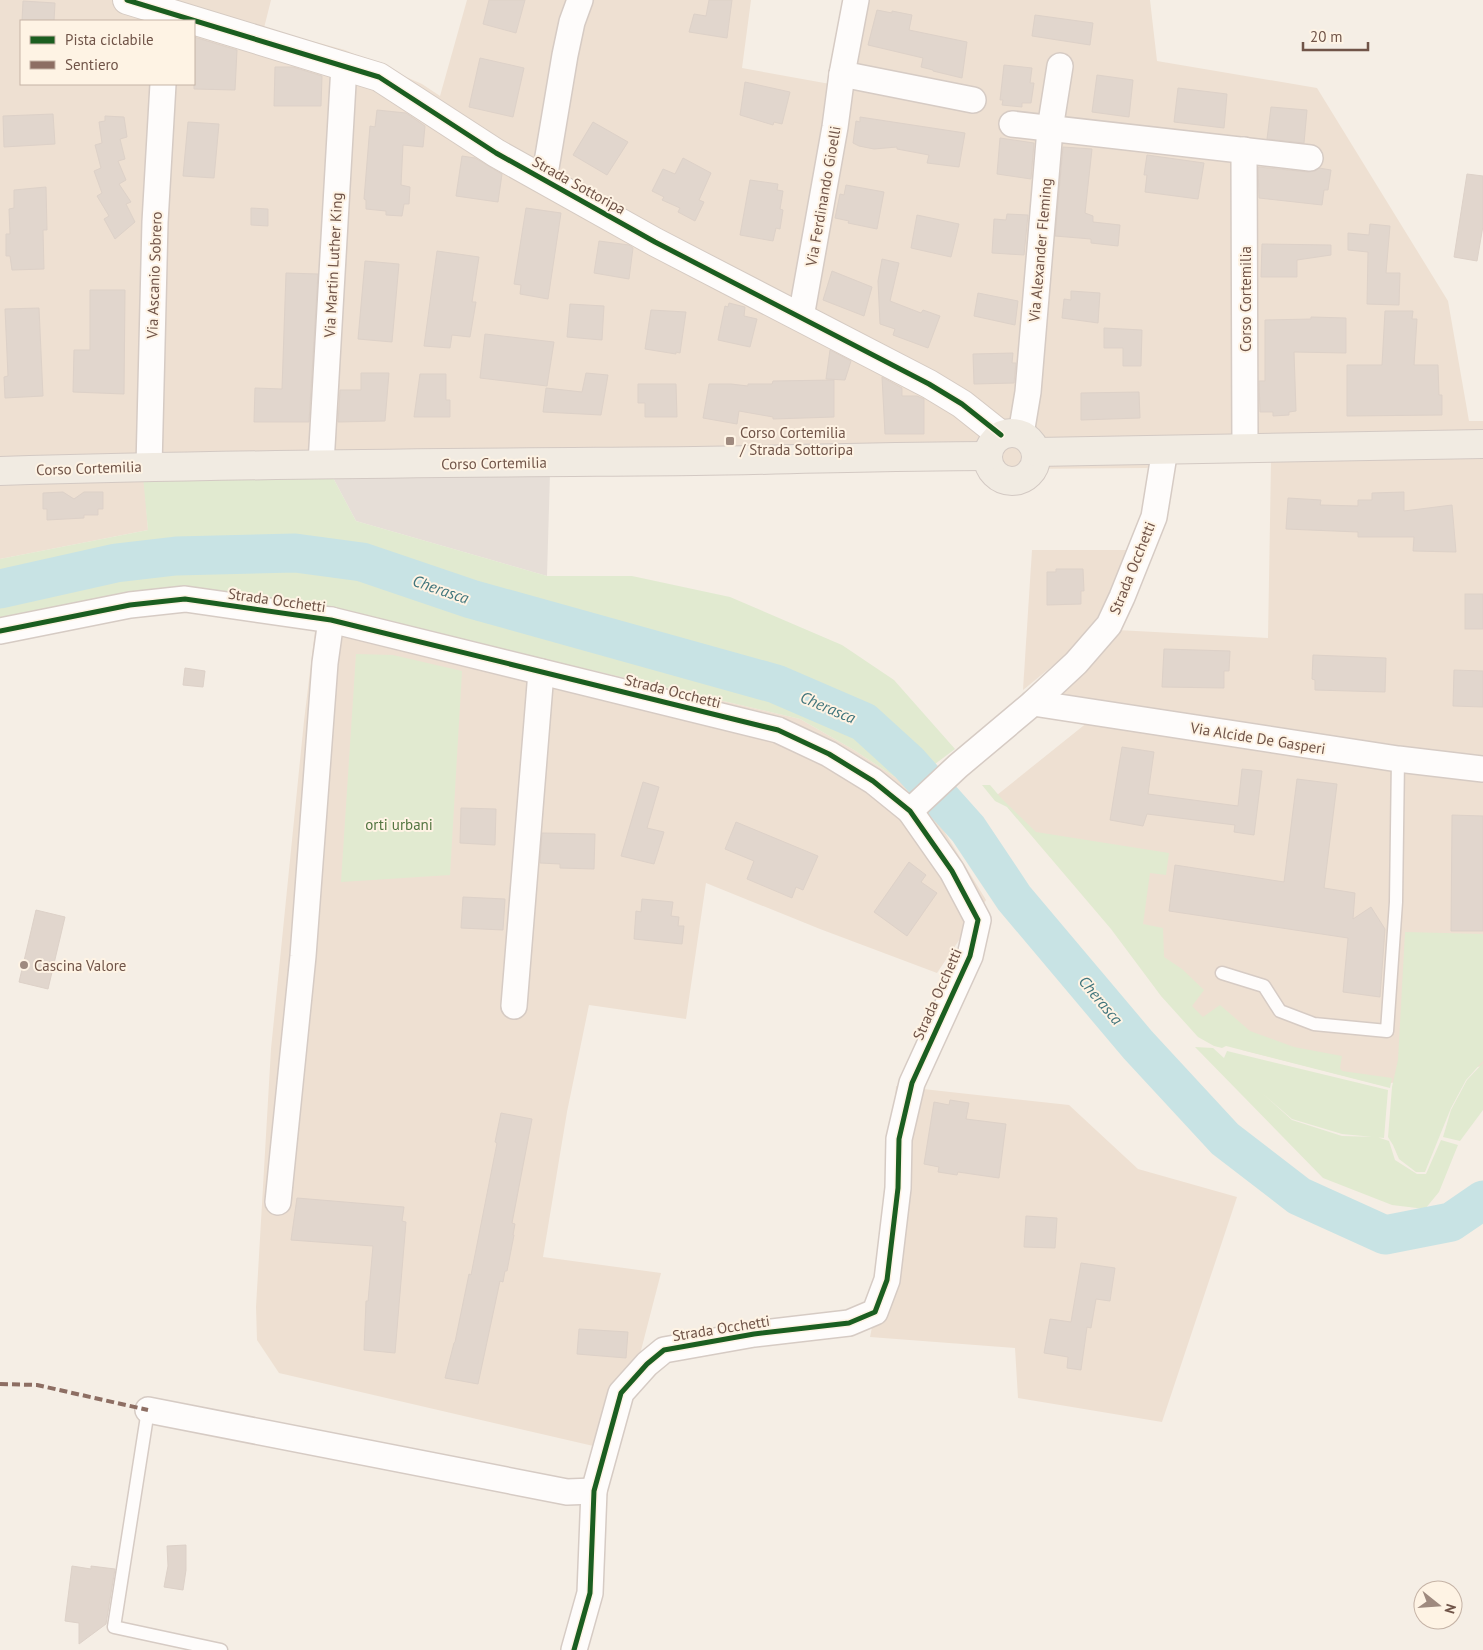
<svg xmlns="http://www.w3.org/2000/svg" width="1483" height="1650" font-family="'PT Sans',sans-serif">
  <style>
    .residential { fill: #eee0d2; fill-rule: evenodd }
    .industrial { fill: #e6ded7 }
    .green { fill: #e1ead0 }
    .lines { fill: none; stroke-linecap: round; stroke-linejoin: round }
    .river { stroke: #c8e3e4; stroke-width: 39 }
    .building { fill: #e1d6cd; stroke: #ddd1c8 }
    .lane-casing { stroke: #d6cbc4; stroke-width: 15 }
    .street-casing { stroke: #d6cbc4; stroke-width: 28 }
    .secondary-casing { stroke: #d5cac2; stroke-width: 30 }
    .primary-casing { stroke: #d3c9c3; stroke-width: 30 }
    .lane { stroke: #fefcfb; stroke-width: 12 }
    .street { stroke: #fefcfb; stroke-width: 25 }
    .secondary { stroke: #fefcfb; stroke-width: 28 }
    .primary { stroke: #f1ebe2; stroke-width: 28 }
    .quiet { stroke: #8d6e63; stroke-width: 4; stroke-dasharray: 8 4; stroke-linecap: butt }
    .cycleway-casing { stroke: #fef3e4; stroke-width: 8 }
    .cycleway { stroke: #1b5e20; stroke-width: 5 }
    .poi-dot { fill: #9f8a7f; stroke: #fef3e4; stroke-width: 2 }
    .labels { text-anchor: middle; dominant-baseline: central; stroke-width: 4; stroke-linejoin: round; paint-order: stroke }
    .street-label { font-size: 15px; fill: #705448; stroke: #fef3e4 }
    .poi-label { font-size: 15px; fill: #705448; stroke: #fef3e4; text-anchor: start }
    .park-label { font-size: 15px; fill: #537541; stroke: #fef3e4 }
    .water-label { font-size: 16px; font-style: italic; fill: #40757c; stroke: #fef3e4 }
  </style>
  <rect width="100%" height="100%" fill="#f5eee5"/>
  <!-- residential -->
  <g class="residential">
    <path d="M 0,0 L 271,0 L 264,28 L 345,50 L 422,84 L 440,96 L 467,0 L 751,0 L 742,68 L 830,84 L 846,0 L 1150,0 L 1157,61 L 1317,88 L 1448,301 L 1469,421 L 1483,421 L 1483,1066 L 1380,1085 L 1242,1050 L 1199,1025 L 997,795 L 1088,722 L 1043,717 L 1117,630 L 1268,638 L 1271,462 L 1178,462 L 1146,468 L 144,476 L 148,530 L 0,559 ZM 21,21 L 194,21 L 194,84 L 21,84 Z"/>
    <path d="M 1032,550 L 1130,550 L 1094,624 L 1084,640 L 1023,690 Z"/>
    <path d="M 318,606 L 800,719 L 854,750 L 907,785 L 933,813 L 986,900 L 937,973 L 820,929 L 706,883 L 686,1019 L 589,1005 L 567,1112 L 543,1257 L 661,1273 L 615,1451 L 279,1373 L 257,1340 L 256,1307 L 271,1049 L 304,721 Z"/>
    <path d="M 896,1086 L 1069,1105 L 1138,1169 L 1237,1197 L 1162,1422 L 1018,1398 L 1015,1348 L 870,1337 L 880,1288 Z"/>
  </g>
  <!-- industrial -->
  <path class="industrial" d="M 550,473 L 547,576 L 356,521 L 331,474 Z"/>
  <!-- green -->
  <g class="green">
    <path d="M 331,474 L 356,521 L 547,576 L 632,576 L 730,597 L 842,645 L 894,680 L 955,749 L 907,785 L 854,750 L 800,719 L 318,606 L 185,589 L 143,591 L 0,618 L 0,559 L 148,530 L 143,476 Z"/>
    <path d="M 356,654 L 393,655 L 462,671 L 450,875 L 341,882 Z"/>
    <path d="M 982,785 L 990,785 L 1002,799 L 1036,832 L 1169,853 L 1166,875 L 1150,873 L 1143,924 L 1163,928 L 1164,957 L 1182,969 L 1204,990 L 1192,1006 L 1203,1017 L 1220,1005 L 1250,1031 L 1294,1047 L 1342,1056 L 1340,1068 L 1342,1071 L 1392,1078 L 1390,1088 L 1226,1046 L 1222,1048 L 1214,1046 L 1198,1037 L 1161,996 L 1111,929 L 1007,807 L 995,801 Z"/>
    <path d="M 1405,932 L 1483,934 L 1483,1061 L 1466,1080 L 1451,1108 L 1425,1172 L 1416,1172 L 1399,1159 L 1393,1145 L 1388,1137 L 1392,1087 L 1398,1060 Z"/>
    <path d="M 1195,1047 L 1213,1048 L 1224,1058 L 1227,1051 L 1388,1090 L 1384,1138 L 1342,1134 L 1292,1119 L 1262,1093 L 1292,1120 L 1342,1136 L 1377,1137 L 1389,1141 L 1395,1160 L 1417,1174 L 1426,1174 L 1441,1140 L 1458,1145 L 1439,1192 L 1425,1209 L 1392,1205 L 1323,1178 Z"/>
    <path d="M 1483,1063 L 1483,1110 L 1460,1141 L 1443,1137 L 1451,1110 L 1467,1080 Z"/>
  </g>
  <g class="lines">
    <!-- river -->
    <path class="river" d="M 0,589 L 116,563 L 176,556 L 295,553 L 362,562 L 471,599 L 776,684 L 864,722 L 909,763 L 968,829 L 1014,898 L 1138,1045 L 1225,1139 L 1299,1196 L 1385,1235 L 1451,1222 L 1483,1200"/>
  </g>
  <!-- building -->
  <g class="building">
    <path d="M 489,0 L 525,0 L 516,33 L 483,24 Z"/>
    <path d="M 709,0 L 732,0 L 727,38 L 689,32 L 694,14 L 706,16 Z"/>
    <path d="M 23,1 L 55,3 L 54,21 L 22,21 Z"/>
    <path d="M 877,10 L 892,13 L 892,11 L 912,15 L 909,30 L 967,42 L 962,78 L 933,71 L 933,70 L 921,67 L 923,58 L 868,45 Z"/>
    <path d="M 1035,15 L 1093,23 L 1090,45 L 1032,36 Z"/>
    <path d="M 194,37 L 237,50 L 235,90 L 194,89 Z"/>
    <path d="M 480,58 L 524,68 L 513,117 L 469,107 Z"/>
    <path d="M 1004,65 L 1032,68 L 1030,83 L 1034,83 L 1031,103 L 1022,103 L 1022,107 L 1002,105 L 1003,100 L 1000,100 Z"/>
    <path d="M 275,67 L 293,67 L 322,76 L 321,106 L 274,106 Z"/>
    <path d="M 1097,75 L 1133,80 L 1129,117 L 1092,112 Z"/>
    <path d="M 745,82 L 790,92 L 782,124 L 774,122 L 773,125 L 740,115 Z"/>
    <path d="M 1178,88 L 1227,94 L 1224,128 L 1174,122 Z"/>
    <path d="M 1271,107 L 1307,110 L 1304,143 L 1267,139 Z"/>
    <path d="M 377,110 L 406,113 L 425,126 L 423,147 L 403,145 L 401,185 L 410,187 L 409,204 L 404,204 L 402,216 L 386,215 L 386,211 L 366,209 L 366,200 L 364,199 L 370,126 L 375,127 Z"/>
    <path d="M 53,114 L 55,144 L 4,147 L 3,116 Z"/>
    <path d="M 105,116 L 124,117 L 127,137 L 120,139 L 125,159 L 118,161 L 126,180 L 119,184 L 131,202 L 126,204 L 135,222 L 115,239 L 104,219 L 109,216 L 97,196 L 102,193 L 94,171 L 101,168 L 95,145 L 102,143 L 99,122 L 105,121 Z"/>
    <path d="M 860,117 L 965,133 L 959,167 L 927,163 L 929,155 L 897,149 L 897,147 L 874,149 L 859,146 L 853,143 L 856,121 L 860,122 Z"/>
    <path d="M 188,122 L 219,124 L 214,178 L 183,176 Z"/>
    <path d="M 593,122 L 628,142 L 607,175 L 573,155 Z"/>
    <path d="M 1000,138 L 1034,143 L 1031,179 L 997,174 Z"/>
    <path d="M 1063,147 L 1092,149 L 1085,213 L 1093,216 L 1093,222 L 1120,225 L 1118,246 L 1091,243 L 1091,239 L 1055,236 Z"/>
    <path d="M 1147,155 L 1204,163 L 1198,199 L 1145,192 L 1147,175 L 1144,175 Z"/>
    <path d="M 462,156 L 475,158 L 502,174 L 498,202 L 456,196 Z"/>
    <path d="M 683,158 L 711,173 L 699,200 L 704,202 L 695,221 L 678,212 L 680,208 L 662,200 L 664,197 L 652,191 L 663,169 L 675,174 Z"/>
    <path d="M 1258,167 L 1308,172 L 1315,171 L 1319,168 L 1331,170 L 1328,190 L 1324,190 L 1322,205 L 1259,198 Z"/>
    <path d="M 1467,174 L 1483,176 L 1483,226 L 1477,261 L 1454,257 Z"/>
    <path d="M 750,180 L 778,184 L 777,190 L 783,191 L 780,209 L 783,210 L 780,229 L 776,228 L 773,241 L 740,235 Z"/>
    <path d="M 846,185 L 884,192 L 877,229 L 848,223 L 849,221 L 835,218 L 840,194 L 844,195 Z"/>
    <path d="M 46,187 L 47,230 L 43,230 L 44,269 L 12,270 L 10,256 L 6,256 L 6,234 L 10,234 L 9,209 L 14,208 L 14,190 Z"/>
    <path d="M 251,208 L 268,209 L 268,226 L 251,225 Z"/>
    <path d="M 526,208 L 561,213 L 548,299 L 520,294 L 521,285 L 514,284 Z"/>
    <path d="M 1007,214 L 1028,215 L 1024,255 L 992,253 L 994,219 L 1006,220 Z"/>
    <path d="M 917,215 L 959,224 L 951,257 L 911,248 Z"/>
    <path d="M 1370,224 L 1390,226 L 1386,273 L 1400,273 L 1399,305 L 1367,304 L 1368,252 L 1348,250 L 1348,233 L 1369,235 Z"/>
    <path d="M 599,241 L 629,245 L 633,248 L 629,279 L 594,273 Z"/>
    <path d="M 1262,244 L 1331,245 L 1331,255 L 1297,260 L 1297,277 L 1261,277 Z"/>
    <path d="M 437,251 L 479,257 L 472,302 L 476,302 L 470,337 L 452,335 L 450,348 L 424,346 Z"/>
    <path d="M 882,259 L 899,263 L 890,301 L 921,313 L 923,310 L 940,316 L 928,348 L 893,335 L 895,329 L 880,324 L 878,281 Z"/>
    <path d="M 365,261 L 399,264 L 392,342 L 358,339 Z"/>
    <path d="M 832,271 L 872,287 L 864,316 L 823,300 Z"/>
    <path d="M 286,273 L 318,274 L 309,422 L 254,422 L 255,388 L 282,389 Z"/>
    <path d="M 90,290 L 125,290 L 124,394 L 73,392 L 74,350 L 90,350 Z"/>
    <path d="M 1071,291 L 1100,293 L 1098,323 L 1062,318 L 1064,299 L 1071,300 Z"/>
    <path d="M 978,293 L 1018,301 L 1015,325 L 974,316 Z"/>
    <path d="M 729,303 L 745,307 L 744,316 L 757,319 L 750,347 L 718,340 L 725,306 L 728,307 Z"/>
    <path d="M 570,304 L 604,306 L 602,340 L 567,337 Z"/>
    <path d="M 39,308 L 43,396 L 5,398 L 4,377 L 8,376 L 5,309 Z"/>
    <path d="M 651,310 L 686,312 L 680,353 L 676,352 L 676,354 L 645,349 Z"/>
    <path d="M 1385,311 L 1413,311 L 1412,319 L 1417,319 L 1414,365 L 1438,365 L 1439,395 L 1442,395 L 1442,415 L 1347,416 L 1347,365 L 1382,365 Z"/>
    <path d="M 1311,317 L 1346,318 L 1346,353 L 1294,352 L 1296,411 L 1289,412 L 1289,415 L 1273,416 L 1273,412 L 1260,412 L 1259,381 L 1265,381 L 1265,320 L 1311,319 Z"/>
    <path d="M 1104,328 L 1142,330 L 1141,366 L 1123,366 L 1123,348 L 1104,348 Z"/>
    <path d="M 485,334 L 554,342 L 547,386 L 480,378 Z"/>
    <path d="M 830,350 L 851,361 L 845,380 L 826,379 Z"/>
    <path d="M 1013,353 L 1012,363 L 1016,363 L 1014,383 L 974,384 L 973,354 Z"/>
    <path d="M 361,373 L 389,373 L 385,421 L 338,422 L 340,390 L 361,390 Z"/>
    <path d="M 586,373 L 608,375 L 601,415 L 543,412 L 546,388 L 582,392 Z"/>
    <path d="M 420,374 L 446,374 L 446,400 L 450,400 L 450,417 L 414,417 Z"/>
    <path d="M 882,377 L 902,388 L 902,396 L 917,396 L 924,399 L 924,434 L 885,434 Z"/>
    <path d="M 834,380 L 834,417 L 773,419 L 773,417 L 739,411 L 737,424 L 703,418 L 709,384 L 731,384 L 748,386 L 748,384 L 772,384 L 773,381 Z"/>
    <path d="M 638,384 L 676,384 L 677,417 L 645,417 L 645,403 L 638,403 Z"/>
    <path d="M 1139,392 L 1140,418 L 1081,420 L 1081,393 Z"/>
    <path d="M 63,492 L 74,499 L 84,492 L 103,492 L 103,509 L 98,509 L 98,515 L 84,515 L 84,518 L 47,520 L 47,509 L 43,509 L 43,493 Z"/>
    <path d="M 1404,492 L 1404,511 L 1452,505 L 1456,552 L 1413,551 L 1414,537 L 1358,537 L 1358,532 L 1286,529 L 1288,498 L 1321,500 L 1320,505 L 1358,506 L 1358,500 L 1372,500 L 1372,493 Z"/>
    <path d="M 1056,569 L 1083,569 L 1084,591 L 1081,591 L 1081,604 L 1047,605 L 1047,572 L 1056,572 Z"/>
    <rect x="1465" y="594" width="18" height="35"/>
    <path d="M 1164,649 L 1230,651 L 1229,671 L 1224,671 L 1224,688 L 1162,687 Z"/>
    <path d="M 1313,655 L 1386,658 L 1385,692 L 1315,690 L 1315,680 L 1312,679 Z"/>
    <path d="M 185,668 L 205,671 L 203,687 L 183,685 Z"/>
    <path d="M 1454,670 L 1483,671 L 1483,707 L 1453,706 Z"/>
    <path d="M 1122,747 L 1154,752 L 1148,794 L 1238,806 L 1242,769 L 1262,771 L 1254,835 L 1234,832 L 1235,825 L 1147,814 L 1143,826 L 1110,820 Z"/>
    <path d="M 1297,779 L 1337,784 L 1324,888 L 1355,893 L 1353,919 L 1371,907 L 1385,929 L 1380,997 L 1343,992 L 1348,938 L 1169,911 L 1175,865 L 1284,882 Z"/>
    <path d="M 643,782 L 659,787 L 647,828 L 664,832 L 654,864 L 621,856 Z"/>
    <path d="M 461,808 L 496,809 L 495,845 L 460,843 Z"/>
    <path d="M 1452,815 L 1483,816 L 1483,931 L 1451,931 Z"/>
    <path d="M 736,822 L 818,856 L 803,890 L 796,887 L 792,898 L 747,879 L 754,861 L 725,849 Z"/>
    <path d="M 542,833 L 595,834 L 594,869 L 560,868 L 560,864 L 540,863 Z"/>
    <path d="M 909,862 L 926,875 L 921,882 L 937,893 L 907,936 L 874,912 Z"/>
    <path d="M 463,897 L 505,899 L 503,930 L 461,928 Z"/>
    <path d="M 642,899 L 673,902 L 671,916 L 679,917 L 678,926 L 684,926 L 682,944 L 634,939 L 636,911 L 641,912 Z"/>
    <path d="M 36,910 L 65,917 L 48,989 L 19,982 Z"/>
    <path d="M 950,1100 L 969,1103 L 966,1119 L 1006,1124 L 999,1178 L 958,1172 L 957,1175 L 938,1172 L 939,1167 L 924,1164 L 934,1102 L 949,1105 Z"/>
    <path d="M 501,1113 L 532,1119 L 512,1223 L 515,1224 L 513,1235 L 514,1235 L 507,1271 L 505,1271 L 503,1282 L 500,1281 L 478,1384 L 445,1378 L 454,1343 L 455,1342 L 469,1274 L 471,1275 L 497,1143 L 495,1142 Z"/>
    <path d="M 297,1198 L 404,1207 L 402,1221 L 406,1222 L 395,1353 L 364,1350 L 366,1301 L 368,1301 L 373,1246 L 291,1240 Z"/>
    <path d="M 1026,1216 L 1057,1218 L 1055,1248 L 1024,1247 Z"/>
    <path d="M 1081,1263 L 1115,1268 L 1110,1301 L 1096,1299 L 1091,1328 L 1087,1327 L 1081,1370 L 1067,1368 L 1068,1357 L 1044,1353 L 1050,1319 L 1071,1322 Z"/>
    <path d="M 579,1329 L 628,1332 L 626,1358 L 577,1354 Z"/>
    <path d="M 186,1545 L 186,1570 L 183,1590 L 164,1587 L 168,1566 L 167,1546 Z"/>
    <path d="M 72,1566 L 91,1569 L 91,1566 L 115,1569 L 106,1624 L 79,1644 L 79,1623 L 65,1621 Z"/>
  </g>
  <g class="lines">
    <!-- lane casing -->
    <g class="lane-casing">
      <g id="lane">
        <path d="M 1222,973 L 1264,986 L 1280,1011 L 1314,1024 L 1387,1031 L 1396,902 L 1398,759"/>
        <path d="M 148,1410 L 114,1627 L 221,1650"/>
      </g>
    </g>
    <!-- street casing -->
    <g class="street-casing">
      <g id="street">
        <path d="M 842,74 L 973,100"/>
        <path d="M 1012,124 L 1310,158"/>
        <path d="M 1244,150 L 1245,447"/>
        <path d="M 544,180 L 565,55 L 572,22 L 580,0"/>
        <path d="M 801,317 L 835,127 L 842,74 L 856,0"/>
        <path d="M 1021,434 L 1028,392 L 1050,129 L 1060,66"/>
        <path d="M 321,464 L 344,66"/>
        <path d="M 149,467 L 155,222 L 163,84"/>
        <path d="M 0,631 L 130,605 L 185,599 L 331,620 L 778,730 L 829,754 L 873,781 L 910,811 L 952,871 L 978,920 L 970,956 L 912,1083 L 899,1139 L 898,1188 L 887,1280 L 875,1312 L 849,1323 L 754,1334 L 664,1350 L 647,1364 L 621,1393 L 594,1491 L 590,1593 L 574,1650"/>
        <path d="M 1033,703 L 1398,759 L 1483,769"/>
        <path d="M 910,811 L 958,766 L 1033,703 L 1076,663 L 1109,625 L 1122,597 L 1154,517 L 1165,449"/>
        <path d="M 514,1006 L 541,672"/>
        <path d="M 278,1202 L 303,956 L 325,663 L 331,620"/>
        <path d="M 148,1410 L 567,1492 L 594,1491"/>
      </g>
    </g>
    <!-- secondary casing -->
    <g class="secondary-casing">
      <path id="secondary" d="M 127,0 L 379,77 L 496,153 L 655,242 L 929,384 L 962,404 L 1001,435"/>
    </g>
    <!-- primary casing -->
    <g class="primary-casing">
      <g id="primary">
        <circle cx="1012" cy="457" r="24"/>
        <path d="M 1036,452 L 1483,444"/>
        <path d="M 0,471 C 232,464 463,463 695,461 C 792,460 890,456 987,456"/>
      </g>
    </g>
    <!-- lane -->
    <use href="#lane" class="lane"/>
    <!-- street -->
    <use href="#street" class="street"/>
    <!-- secondary -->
    <use href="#secondary" class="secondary"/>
    <!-- primary -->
    <use href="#primary" class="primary"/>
    <!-- quiet -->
    <path class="quiet" d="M 0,1384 L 37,1385 L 148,1410"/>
    <!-- cycleway casing -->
    <g class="cycleway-casing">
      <g id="cycleway">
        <path d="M 127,0 L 379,77 L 496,153 L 655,242 L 929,384 L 962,404 L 1001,435"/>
        <path d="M 0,631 L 130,605 L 185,599 L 331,620 L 778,730 L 829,754 L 873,781 L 910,811 L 952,871 L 978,920 L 970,956 L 912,1083 L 899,1139 L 898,1188 L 887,1280 L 875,1312 L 849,1323 L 754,1334 L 664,1350 L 647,1364 L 621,1393 L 594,1491 L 590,1593 L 574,1650"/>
      </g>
    </g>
    <!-- cycleway -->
    <use href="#cycleway" class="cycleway"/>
  </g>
  <!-- markers -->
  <g class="poi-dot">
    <rect x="725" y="436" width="10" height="10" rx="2.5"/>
    <circle cx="24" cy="965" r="5"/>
  </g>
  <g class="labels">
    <!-- street labels -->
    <g class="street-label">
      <text transform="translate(579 185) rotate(29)">Strada Sottoripa</text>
      <text transform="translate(823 196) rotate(-80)">Via Ferdinando Gioelli</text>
      <text transform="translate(1040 250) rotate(-85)">Via Alexander Fleming</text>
      <text transform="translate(333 265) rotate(-87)">Via Martin Luther King</text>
      <text transform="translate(154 275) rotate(-88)">Via Ascanio Sobrero</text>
      <text transform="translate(1245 299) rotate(-90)">Corso Cortemilia</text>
      <text transform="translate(494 463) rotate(-1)">Corso Cortemilia</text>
      <text transform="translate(89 468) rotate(-2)">Corso Cortemilia</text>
      <text transform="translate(1132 568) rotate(-68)">Strada Occhetti</text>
      <text transform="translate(277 600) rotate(8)">Strada Occhetti</text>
      <text transform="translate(673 691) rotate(14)">Strada Occhetti</text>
      <text transform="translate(1258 738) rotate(9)">Via Alcide De Gasperi</text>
      <text transform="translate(937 994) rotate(-66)">Strada Occhetti</text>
      <text transform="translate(721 1328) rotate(-9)">Strada Occhetti</text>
    </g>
    <!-- poi labels -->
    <g class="poi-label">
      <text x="740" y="432">Corso Cortemilia<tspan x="740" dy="17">/ Strada Sottoripa</tspan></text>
      <text x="34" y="965">Cascina Valore</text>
    </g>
    <!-- park labels -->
    <g class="park-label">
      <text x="399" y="824">orti urbani</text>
    </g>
    <!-- water labels -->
    <g class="water-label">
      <text transform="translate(441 589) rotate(19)">Cherasca</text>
      <text transform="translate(828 707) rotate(23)">Cherasca</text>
      <text transform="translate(1101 1000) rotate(50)">Cherasca</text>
    </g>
  </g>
  <!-- legend -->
  <rect x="20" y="20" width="175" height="65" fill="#fef3e4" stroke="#c5b3a6"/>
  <rect x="30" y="36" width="25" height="8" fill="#1b5e20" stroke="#c5b3a6"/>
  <text x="65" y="45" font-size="15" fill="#705448">Pista ciclabile</text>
  <rect x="30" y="61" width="25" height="8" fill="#8d6e63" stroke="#c5b3a6"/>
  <text x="65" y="70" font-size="15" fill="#705448">Sentiero</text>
  <!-- north arrow -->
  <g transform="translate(1438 1605) rotate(107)"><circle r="24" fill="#fef3e4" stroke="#c5b3a6"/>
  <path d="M0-4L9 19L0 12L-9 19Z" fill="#9f8a7f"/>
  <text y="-8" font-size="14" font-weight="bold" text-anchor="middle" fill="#705448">N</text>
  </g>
  <!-- scale -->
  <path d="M1303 42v8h65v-8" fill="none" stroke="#705448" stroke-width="2.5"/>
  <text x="1310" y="42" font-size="15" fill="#705448" stroke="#fef3e4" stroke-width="4" paint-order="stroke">20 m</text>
</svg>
